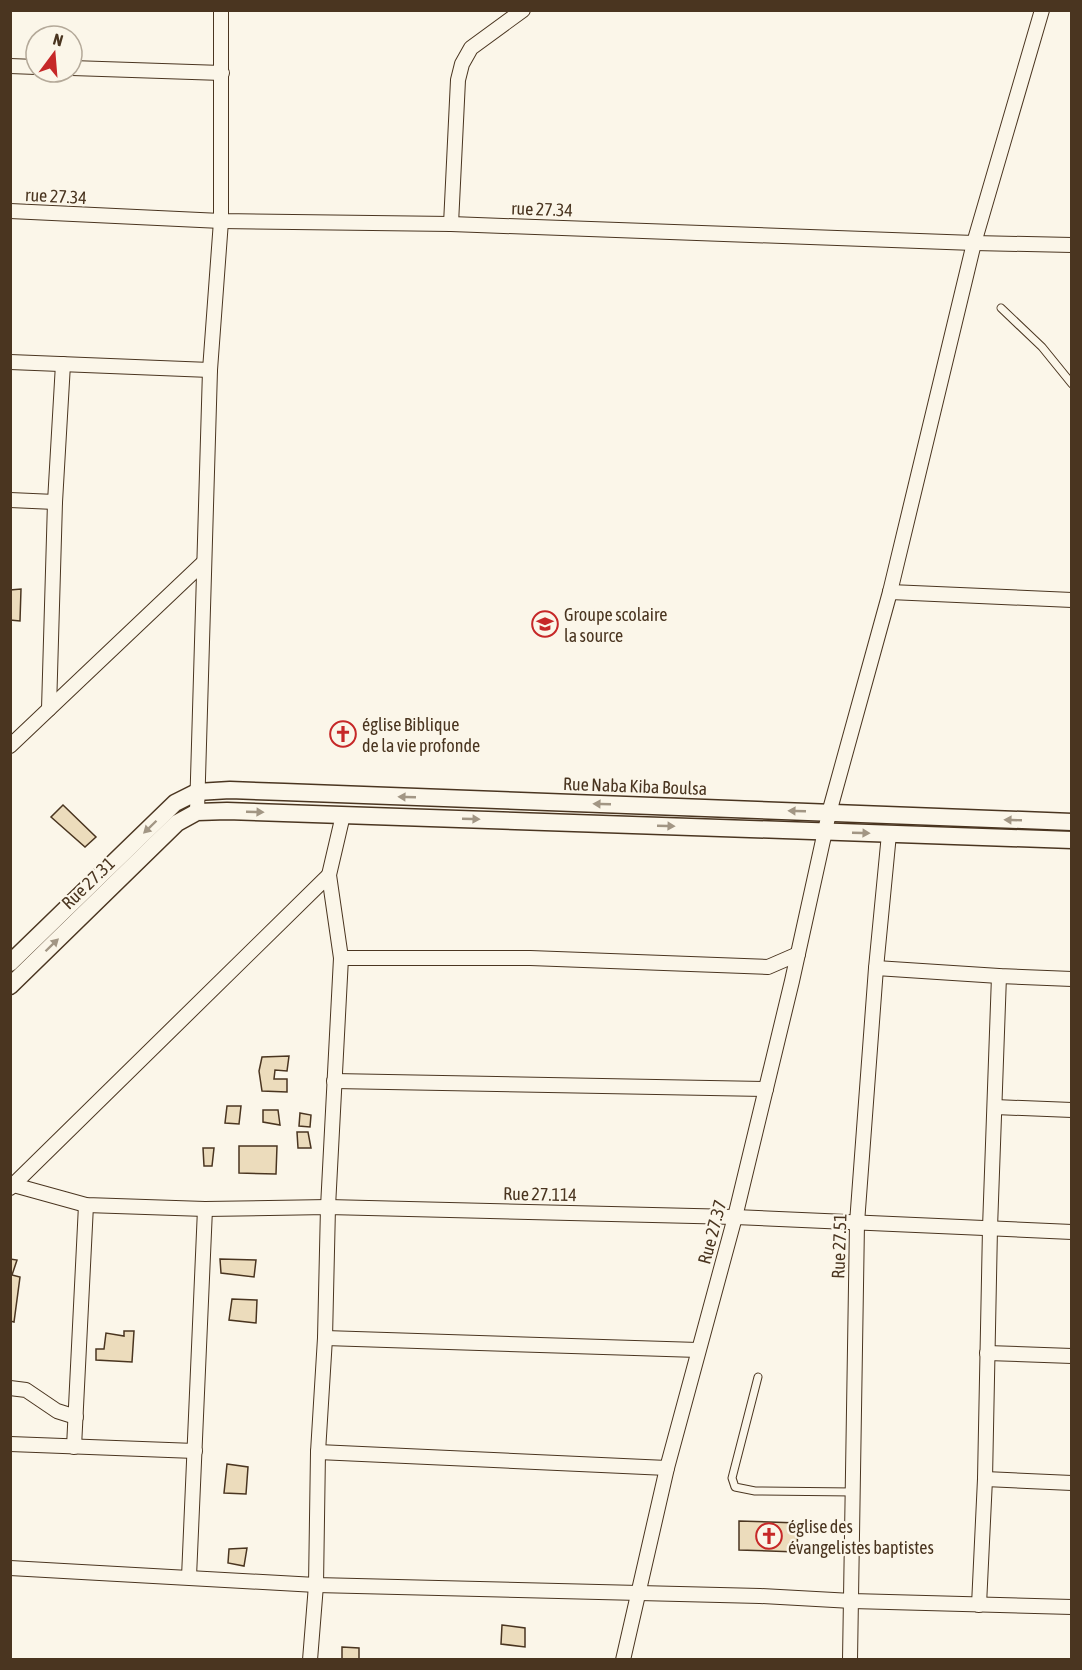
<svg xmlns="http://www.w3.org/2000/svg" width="1082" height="1670" font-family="'Asap Condensed',sans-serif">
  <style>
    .building { fill: #ecdcbc; stroke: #4a3520; stroke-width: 1.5 }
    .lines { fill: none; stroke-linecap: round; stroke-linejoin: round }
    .service-casing { stroke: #4a3520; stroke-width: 9 }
    .minor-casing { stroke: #4a3520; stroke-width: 16 }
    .tertiary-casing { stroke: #4a3520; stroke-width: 19 }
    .service { stroke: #fbf6e9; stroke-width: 7 }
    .minor { stroke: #fbf6e9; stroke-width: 14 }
    .tertiary { stroke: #fbf6e9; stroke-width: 16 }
    .oneway { fill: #a29684 }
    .labels { text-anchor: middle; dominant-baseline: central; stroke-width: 4.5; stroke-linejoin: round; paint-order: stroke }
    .street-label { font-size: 18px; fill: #4a3520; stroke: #fbf6e9 }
    .poi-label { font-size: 18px; fill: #4a3520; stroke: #fbf6e9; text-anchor: start }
  </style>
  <rect width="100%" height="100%" fill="#fbf6e9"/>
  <!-- building -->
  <g class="building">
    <path d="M 21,589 L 20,621 L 10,620 L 10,590 Z"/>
    <path d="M 63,805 L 96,837 L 85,847 L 51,817 Z"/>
    <path d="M 289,1056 L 287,1071 L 275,1070 L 274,1079 L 287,1079 L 287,1092 L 262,1091 L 259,1071 L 262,1057 Z"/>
    <path d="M 227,1106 L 241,1106 L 239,1124 L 225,1123 Z"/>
    <path d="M 263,1110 L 278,1110 L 280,1125 L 263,1122 Z"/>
    <path d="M 300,1113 L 311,1115 L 310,1127 L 299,1126 Z"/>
    <path d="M 297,1132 L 308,1132 L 311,1148 L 298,1148 Z"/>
    <path d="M 239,1146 L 277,1146 L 276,1174 L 239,1173 Z"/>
    <path d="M 203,1148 L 214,1148 L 212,1166 L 204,1166 Z"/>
    <path d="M 10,1259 L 17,1260 L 12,1275 L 20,1277 L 14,1322 L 10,1321 Z"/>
    <path d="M 220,1259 L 256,1260 L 254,1277 L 221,1273 Z"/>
    <path d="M 232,1299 L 257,1300 L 256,1323 L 229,1320 Z"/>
    <path d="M 124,1331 L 134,1331 L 132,1362 L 96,1360 L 96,1349 L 104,1349 L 106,1333 L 124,1336 Z"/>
    <path d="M 227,1464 L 248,1467 L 246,1494 L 224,1493 Z"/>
    <path d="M 739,1521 L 798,1523 L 797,1552 L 739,1550 Z"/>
    <path d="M 247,1548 L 244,1566 L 228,1563 L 229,1549 Z"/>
    <path d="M 502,1625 L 525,1628 L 525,1647 L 501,1644 Z"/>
    <path d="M 342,1647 L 359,1648 L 359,1660 L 342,1660 Z"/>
  </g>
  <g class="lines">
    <!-- service casing -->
    <g class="service-casing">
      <g id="service">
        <path d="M 1001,308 L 1042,347 L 1072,384"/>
        <path d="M 758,1377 L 732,1478 L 735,1487 L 755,1491 L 853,1492"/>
      </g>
    </g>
    <!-- minor casing -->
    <g class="minor-casing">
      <g id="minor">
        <path d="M 10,66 L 36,67"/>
        <path d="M 72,68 L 222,73"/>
        <path d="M 10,211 L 221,221 L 451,224 L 974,243 L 1072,245"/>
        <path d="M 451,224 L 458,80 L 462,64 L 471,48 L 523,10"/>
        <path d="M 10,362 L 210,370"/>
        <path d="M 10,500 L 55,502"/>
        <path d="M 890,592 L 1072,600"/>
        <path d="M 49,709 L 55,502 L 63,364"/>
        <path d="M 10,746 L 204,562"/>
        <path d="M 197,812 L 210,370 L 221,221 L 221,10"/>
        <path d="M 341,958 L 530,958 L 768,967 L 798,954"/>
        <path d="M 876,968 L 999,976 L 1072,979"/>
        <path d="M 334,1081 L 766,1089"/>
        <path d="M 995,1107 L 1072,1110"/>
        <path d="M 10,1184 L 86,1205 L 205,1209 L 328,1207 L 735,1217 L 1072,1232"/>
        <path d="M 10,1188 L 329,875"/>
        <path d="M 325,1338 L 698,1350"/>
        <path d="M 987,1353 L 1072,1356"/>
        <path d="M 10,1388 L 26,1390 L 57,1411 L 76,1417"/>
        <path d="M 10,1444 L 195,1451"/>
        <path d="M 74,1447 L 86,1205"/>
        <path d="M 318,1452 L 667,1468"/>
        <path d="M 985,1479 L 1072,1483"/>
        <path d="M 10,1568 L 316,1585 L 760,1596 L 852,1601 L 1072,1607"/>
        <path d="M 189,1577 L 205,1209"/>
        <path d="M 979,1605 L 985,1479 L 990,1228 L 999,976"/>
        <path d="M 310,1660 L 316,1585 L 318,1452 L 325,1338 L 328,1207 L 341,958 L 329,875 L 343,815"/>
        <path d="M 623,1660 L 667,1468 L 735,1217 L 792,981 L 829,813 L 890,592 L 974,243 L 1042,10"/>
        <path d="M 850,1660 L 857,1223 L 876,968 L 889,834"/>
      </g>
    </g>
    <!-- tertiary casing -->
    <g class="tertiary-casing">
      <g id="tertiary">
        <path d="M 10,963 L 175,803 L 197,792 L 230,790 L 284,792 L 1072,822"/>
        <path d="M 10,986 L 177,823 L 197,812 L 227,811 L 1072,840"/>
      </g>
    </g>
    <!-- service -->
    <use href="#service" class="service"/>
    <!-- minor -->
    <use href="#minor" class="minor"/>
    <!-- tertiary -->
    <use href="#tertiary" class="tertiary"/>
  </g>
  <!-- one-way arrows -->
  <defs><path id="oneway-solid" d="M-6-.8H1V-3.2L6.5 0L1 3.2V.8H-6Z" transform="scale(1.5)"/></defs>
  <g class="oneway">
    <use href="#oneway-solid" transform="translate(407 797) rotate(-178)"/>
    <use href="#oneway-solid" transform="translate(602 804) rotate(-178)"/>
    <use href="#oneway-solid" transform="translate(797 811) rotate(-178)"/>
    <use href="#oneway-solid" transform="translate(255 812) rotate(2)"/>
    <use href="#oneway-solid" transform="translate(471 819) rotate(2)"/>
    <use href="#oneway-solid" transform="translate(1013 820) rotate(-178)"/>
    <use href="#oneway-solid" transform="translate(666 826) rotate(2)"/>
    <use href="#oneway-solid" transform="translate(150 827) rotate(136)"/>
    <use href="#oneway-solid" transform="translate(861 833) rotate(2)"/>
    <use href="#oneway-solid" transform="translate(52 945) rotate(-44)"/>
  </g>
  <!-- icons -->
  <defs>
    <g id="school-ring" transform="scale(1.35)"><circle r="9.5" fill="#fbf6e9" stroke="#c62828" stroke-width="1.5"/><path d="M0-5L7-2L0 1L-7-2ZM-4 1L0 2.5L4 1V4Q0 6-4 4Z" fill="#c62828"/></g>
    <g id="church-ring" transform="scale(1.35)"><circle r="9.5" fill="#fbf6e9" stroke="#c62828" stroke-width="1.5"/><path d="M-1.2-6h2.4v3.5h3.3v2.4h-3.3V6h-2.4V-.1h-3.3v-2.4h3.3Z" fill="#c62828"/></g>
  </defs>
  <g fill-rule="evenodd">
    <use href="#school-ring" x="545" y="624"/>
    <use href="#church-ring" x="343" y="734"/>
    <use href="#church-ring" x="769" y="1536"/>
  </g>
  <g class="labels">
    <!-- street labels -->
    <g class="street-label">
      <text transform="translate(56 196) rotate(3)">rue 27.34</text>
      <text transform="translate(542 209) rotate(2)">rue 27.34</text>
      <text transform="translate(635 786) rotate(2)">Rue Naba Kiba Boulsa</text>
      <text transform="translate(88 883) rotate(-44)">Rue 27.31</text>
      <text transform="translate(540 1194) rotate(1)">Rue 27.114</text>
      <text transform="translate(712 1232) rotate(-75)">Rue 27.37</text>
      <text transform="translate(839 1246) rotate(-88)">Rue 27.51</text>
    </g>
    <!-- poi labels -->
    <g class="poi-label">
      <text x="564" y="614">Groupe scolaire<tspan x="564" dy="21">la source</tspan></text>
      <text x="362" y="724">église Biblique<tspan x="362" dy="21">de la vie profonde</tspan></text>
      <text x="788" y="1526">église des<tspan x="788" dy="21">évangelistes baptistes</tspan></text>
    </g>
  </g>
  <!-- border -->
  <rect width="1082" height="1670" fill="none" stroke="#4a3520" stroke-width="24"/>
  <!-- north arrow -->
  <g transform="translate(54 54) rotate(16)"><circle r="28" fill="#fbf6e9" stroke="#b4a999" stroke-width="1.5"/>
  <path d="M0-4.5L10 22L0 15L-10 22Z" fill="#c62828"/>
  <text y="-9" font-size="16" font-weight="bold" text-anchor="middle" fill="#4a3520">N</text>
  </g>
</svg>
